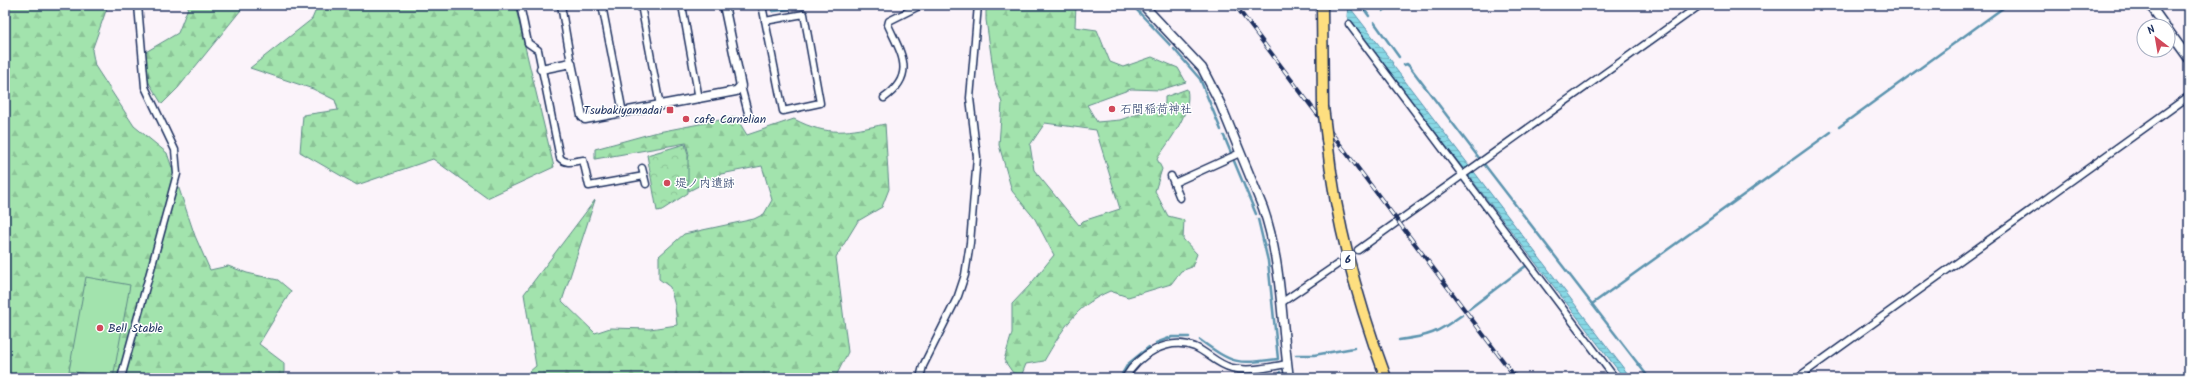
<svg xmlns="http://www.w3.org/2000/svg" width="2194" height="383" font-family="Kalam,'Klee One',sans-serif">
  <style>
    .forest { fill: url(#forest-firs); stroke: #5e8986; fill-rule: evenodd }
    .park { fill: url(#park-crowns); stroke: #5e8986 }
    .pitch { fill: #a2e3ad; stroke: #5e8986 }
    .water { fill: url(#water-rules); stroke: #5c94af }
    .lines { fill: none; stroke-linecap: round; stroke-linejoin: round }
    .stream { stroke: #5c94af; stroke-width: 2.5 }
    .minor-tunnel { stroke: #ceccdb; stroke-width: 6; stroke-dasharray: 6 3; stroke-linecap: butt }
    .minor-casing { stroke: #1b2f5e; stroke-width: 9 }
    .tertiary-casing { stroke: #1b2f5e; stroke-width: 11 }
    .trunk-casing { stroke: #1b2f5e; stroke-width: 13 }
    .minor { stroke: #fff; stroke-width: 6 }
    .tertiary { stroke: #fff; stroke-width: 8 }
    .trunk { stroke: #fedf80; stroke-width: 10 }
    .rail-casing { stroke: #1b2f5e; stroke-width: 4 }
    .rail { stroke: #fff; stroke-width: 2.5; stroke-dasharray: 8; stroke-linecap: butt }
    .trunk-bridge-casing { stroke: #1b2f5e; stroke-width: 13; stroke-linecap: butt }
    .trunk-bridge { stroke: #fedf80; stroke-width: 10 }
    .poi-dot { fill: #d1495b; stroke: #fff; stroke-width: 1.5 }
    .labels { text-anchor: middle; dominant-baseline: central; stroke-width: 3; stroke-linejoin: round; paint-order: stroke }
    .shield { fill: #fff; stroke: #5f6d8e; stroke-width: 1 }
    .shield-label { font-size: 11px; font-weight: bold; fill: #1b2f5e }
    .poi-label { font-size: 12px; fill: #1b2f5e; stroke: #fff; text-anchor: start }
  </style>
  <defs>
    <pattern id="forest-firs" width="22" height="20" patternUnits="userSpaceOnUse"><rect width="22" height="20" fill="#a2e3ad"/><path d="M5 1l3.5 6h-7zM16 11l3.5 6h-7z" fill="#8bc397"/></pattern>
    <pattern id="park-crowns" width="20" height="18" patternUnits="userSpaceOnUse"><rect width="20" height="18" fill="#a2e3ad"/><path d="M2 6a3 3 0 1 1 6 0M12 15a3 3 0 1 1 6 0" fill="none" stroke="#8bc397"/></pattern>
    <pattern id="water-rules" width="6" height="5" patternUnits="userSpaceOnUse"><rect width="6" height="5" fill="#88d8e5"/><path d="M0 2.5h6" fill="none" stroke="#75bac7"/></pattern>
  </defs>
  <rect width="100%" height="100%" fill="#fbf3fa"/>
  <filter id="ink" filterUnits="userSpaceOnUse"><feTurbulence type="fractalNoise" baseFrequency=".025" numOctaves="2"/><feDisplacementMap in="SourceGraphic" scale="8" xChannelSelector="R" yChannelSelector="G"/><feConvolveMatrix kernelMatrix="1 2 1 2 8 2 1 2 1" color-interpolation-filters="sRGB"/></filter>
  <g filter="url(#ink)">
    <!-- forest -->
    <g class="forest">
      <path d="M 5,5 L 108,5 L 92,50 L 95,66 L 134,126 L 167,153 L 195,236 L 210,270 L 228,266 L 247,273 L 278,280 L 291,291 L 259,344 L 284,363 L 284,378 L 5,378 Z"/>
      <path d="M 189,5 L 245,5 L 178,88 L 162,104 L 146,78 L 144,53 L 178,33 Z"/>
      <path d="M 318,5 L 515,5 L 554,167 L 487,198 L 433,159 L 357,185 L 300,152 L 303,115 L 338,110 L 335,100 L 313,89 L 250,68 L 312,19 Z"/>
      <path d="M 986,5 L 1076,5 L 1075,27 L 1097,30 L 1110,62 L 1123,67 L 1152,57 L 1178,68 L 1186,82 L 1160,90 L 1131,89 L 1087,105 L 1097,122 L 1120,120 L 1165,104 L 1165,97 L 1187,89 C 1193,112 1169,141 1157,159 L 1162,169 L 1155,191 L 1168,216 L 1184,220 L 1183,239 L 1197,254 L 1192,267 L 1181,271 L 1171,284 L 1128,297 L 1110,291 C 1075,306 1063,329 1044,361 L 1026,364 L 1022,374 L 1013,373 L 1004,360 L 1012,333 L 1012,304 L 1029,286 L 1054,255 L 1035,219 L 1012,191 L 999,145 L 1002,103 L 995,82 L 986,20 ZM 1045,123 L 1096,130 L 1120,209 L 1083,221 L 1079,225 L 1034,170 L 1030,145 Z"/>
      <path d="M 736,117 L 747,135 L 794,119 C 828,137 849,132 885,124 L 889,189 L 882,207 L 858,221 L 836,257 L 848,352 L 835,378 L 522,378 L 536,366 L 524,294 L 595,200 L 562,301 L 595,333 L 610,328 L 650,329 L 677,325 L 675,306 L 670,287 L 659,279 L 659,256 L 684,234 L 754,219 L 764,214 L 772,200 L 762,166 L 721,174 L 689,191 L 686,168 L 689,155 L 686,143 L 595,159 L 595,149 L 653,133 Z"/>
    </g>
    <!-- park -->
    <path class="park" d="M 685,144 L 688,154 L 688,193 L 662,210 L 657,211 L 647,155 Z"/>
    <!-- pitch -->
    <path class="pitch" d="M 86,277 L 130,285 L 113,378 L 69,371 Z"/>
    <!-- water -->
    <g class="water">
      <path d="M 770,5 L 802,5 L 803,8 L 772,12 Z"/>
      <path d="M 1348,5 L 1393,63 L 1392,64 L 1631,378 L 1624,378 L 1347,17 Z"/>
    </g>
    <g class="lines">
      <!-- stream -->
      <g class="stream">
        <path d="M 1132,5 L 1170,45"/>
        <path d="M 1361,5 L 1369,16"/>
        <path d="M 1383,11 L 1391,5"/>
        <path d="M 1374,22 L 1399,57"/>
        <path d="M 1174,49 L 1200,79 L 1221,130"/>
        <path d="M 1404,65 L 1407,64 L 1410,67 L 1479,158"/>
        <path d="M 1839,127 L 2007,5"/>
        <path d="M 1224,136 L 1231,153"/>
        <path d="M 1234,161 L 1256,214"/>
        <path d="M 1484,164 L 1649,378"/>
        <path d="M 1592,304 L 1831,132"/>
        <path d="M 1469,309 L 1527,265"/>
        <path d="M 1200,340 C 1234,365 1237,364 1278,359 L 1268,261 L 1258,219"/>
        <path d="M 1399,340 C 1430,336 1437,333 1462,315"/>
        <path d="M 1156,343 L 1172,337 L 1189,337"/>
        <path d="M 1296,355 L 1314,355 L 1354,348"/>
        <path d="M 1280,372 L 1280,378"/>
        <path d="M 1121,376 L 1128,364 L 1149,347"/>
      </g>
      <!-- minor-tunnel -->
      <path class="minor-tunnel" d="M 1338,264 L 1358,250"/>
      <!-- minor casing -->
      <g class="minor-casing">
        <g id="minor">
          <path d="M 520,5 L 528,43 L 538,50 L 560,158 C 567,165 574,161 583,160 L 589,186 L 644,176"/>
          <path d="M 561,5 L 571,63"/>
          <path d="M 602,5 L 623,113"/>
          <path d="M 641,5 L 660,106"/>
          <path d="M 682,5 L 699,99"/>
          <path d="M 762,5 L 783,111 L 820,103 L 804,14 L 765,21"/>
          <path d="M 1349,24 L 1615,378"/>
          <path d="M 741,86 L 748,113"/>
          <path d="M 884,98 C 917,74 901,54 888,25 L 889,21 L 921,5"/>
          <path d="M 642,168 L 646,184"/>
          <path d="M 1171,176 L 1180,198"/>
          <path d="M 1174,183 L 1240,153"/>
          <path d="M 1358,250 L 1700,5"/>
          <path d="M 1281,303 L 1338,264"/>
          <path d="M 121,378 L 177,174 L 175,150 L 145,87 L 138,5"/>
          <path d="M 920,378 L 923,366 L 958,296 L 965,275 L 970,243 L 977,157 L 970,98 L 978,5"/>
          <path d="M 1125,378 C 1138,355 1168,336 1195,347 C 1208,353 1218,365 1232,368 C 1250,372 1270,367 1287,364"/>
          <path d="M 1797,378 L 2189,96"/>
        </g>
      </g>
      <!-- tertiary casing -->
      <g class="tertiary-casing">
        <g id="tertiary">
          <path d="M 1143,5 L 1202,68 L 1220,103 L 1263,208 C 1282,262 1281,321 1289,378"/>
          <path d="M 2150,5 L 2165,26"/>
          <path d="M 2168,30 L 2189,59"/>
          <path d="M 541,69 L 571,63 L 582,116 L 585,119 L 736,91 L 741,86 L 724,5"/>
        </g>
      </g>
      <!-- trunk casing -->
      <g class="trunk-casing">
        <g id="trunk">
          <path d="M 1322,5 L 1323,107"/>
          <path d="M 1327,139 C 1335,221 1357,300 1386,378"/>
        </g>
      </g>
      <!-- minor -->
      <use href="#minor" class="minor"/>
      <!-- tertiary -->
      <use href="#tertiary" class="tertiary"/>
      <!-- trunk -->
      <use href="#trunk" class="trunk"/>
      <!-- rail casing -->
      <g class="rail-casing">
        <path id="rail" d="M 1235,5 L 1516,378"/>
      </g>
      <!-- rail -->
      <use href="#rail" class="rail"/>
      <!-- trunk-bridge casing -->
      <g class="trunk-bridge-casing">
        <path id="trunk-bridge" d="M 1323,107 L 1327,139"/>
      </g>
      <!-- trunk-bridge -->
      <use href="#trunk-bridge" class="trunk-bridge"/>
    </g>
  </g>
  <!-- markers -->
  <g class="poi-dot">
    <circle cx="1112" cy="109" r="4"/>
    <rect x="666" y="106" width="8" height="8" rx="2"/>
    <circle cx="686" cy="119" r="4"/>
    <circle cx="667" cy="183" r="4"/>
    <circle cx="100" cy="328" r="4"/>
  </g>
  <g class="labels">
    <!-- shield labels -->
    <rect class="shield" x="1341" y="251" width="14" height="18" rx="3"/>
    <g class="shield-label">
      <text x="1348" y="260">6</text>
    </g>
    <!-- poi labels -->
    <g class="poi-label">
      <text x="1120" y="109">石間稲荷神社</text>
      <text x="662" y="110" text-anchor="end">Tsubakiyamadai</text>
      <text x="694" y="119">cafe Carnelian</text>
      <text x="675" y="183">堤ノ内遺跡</text>
      <text x="108" y="328">Bell Stable</text>
    </g>
  </g>
  <!-- margin -->
  <rect width="2194" height="383" fill="none" stroke="#fff" stroke-width="20"/>
  <rect x="10" y="10" width="2174" height="363" fill="none" stroke="#1b2f5e" stroke-width="1.5" filter="url(#ink)"/>
  <!-- north arrow -->
  <g transform="translate(2156 38) rotate(329)"><circle r="19" fill="#ffffff" stroke="#a4acbf"/>
  <path d="M0-3L7 15L0 10L-7 15Z" fill="#d1495b"/>
  <text y="-6" font-size="11" font-weight="bold" text-anchor="middle" fill="#1b2f5e">N</text>
  </g>
</svg>
